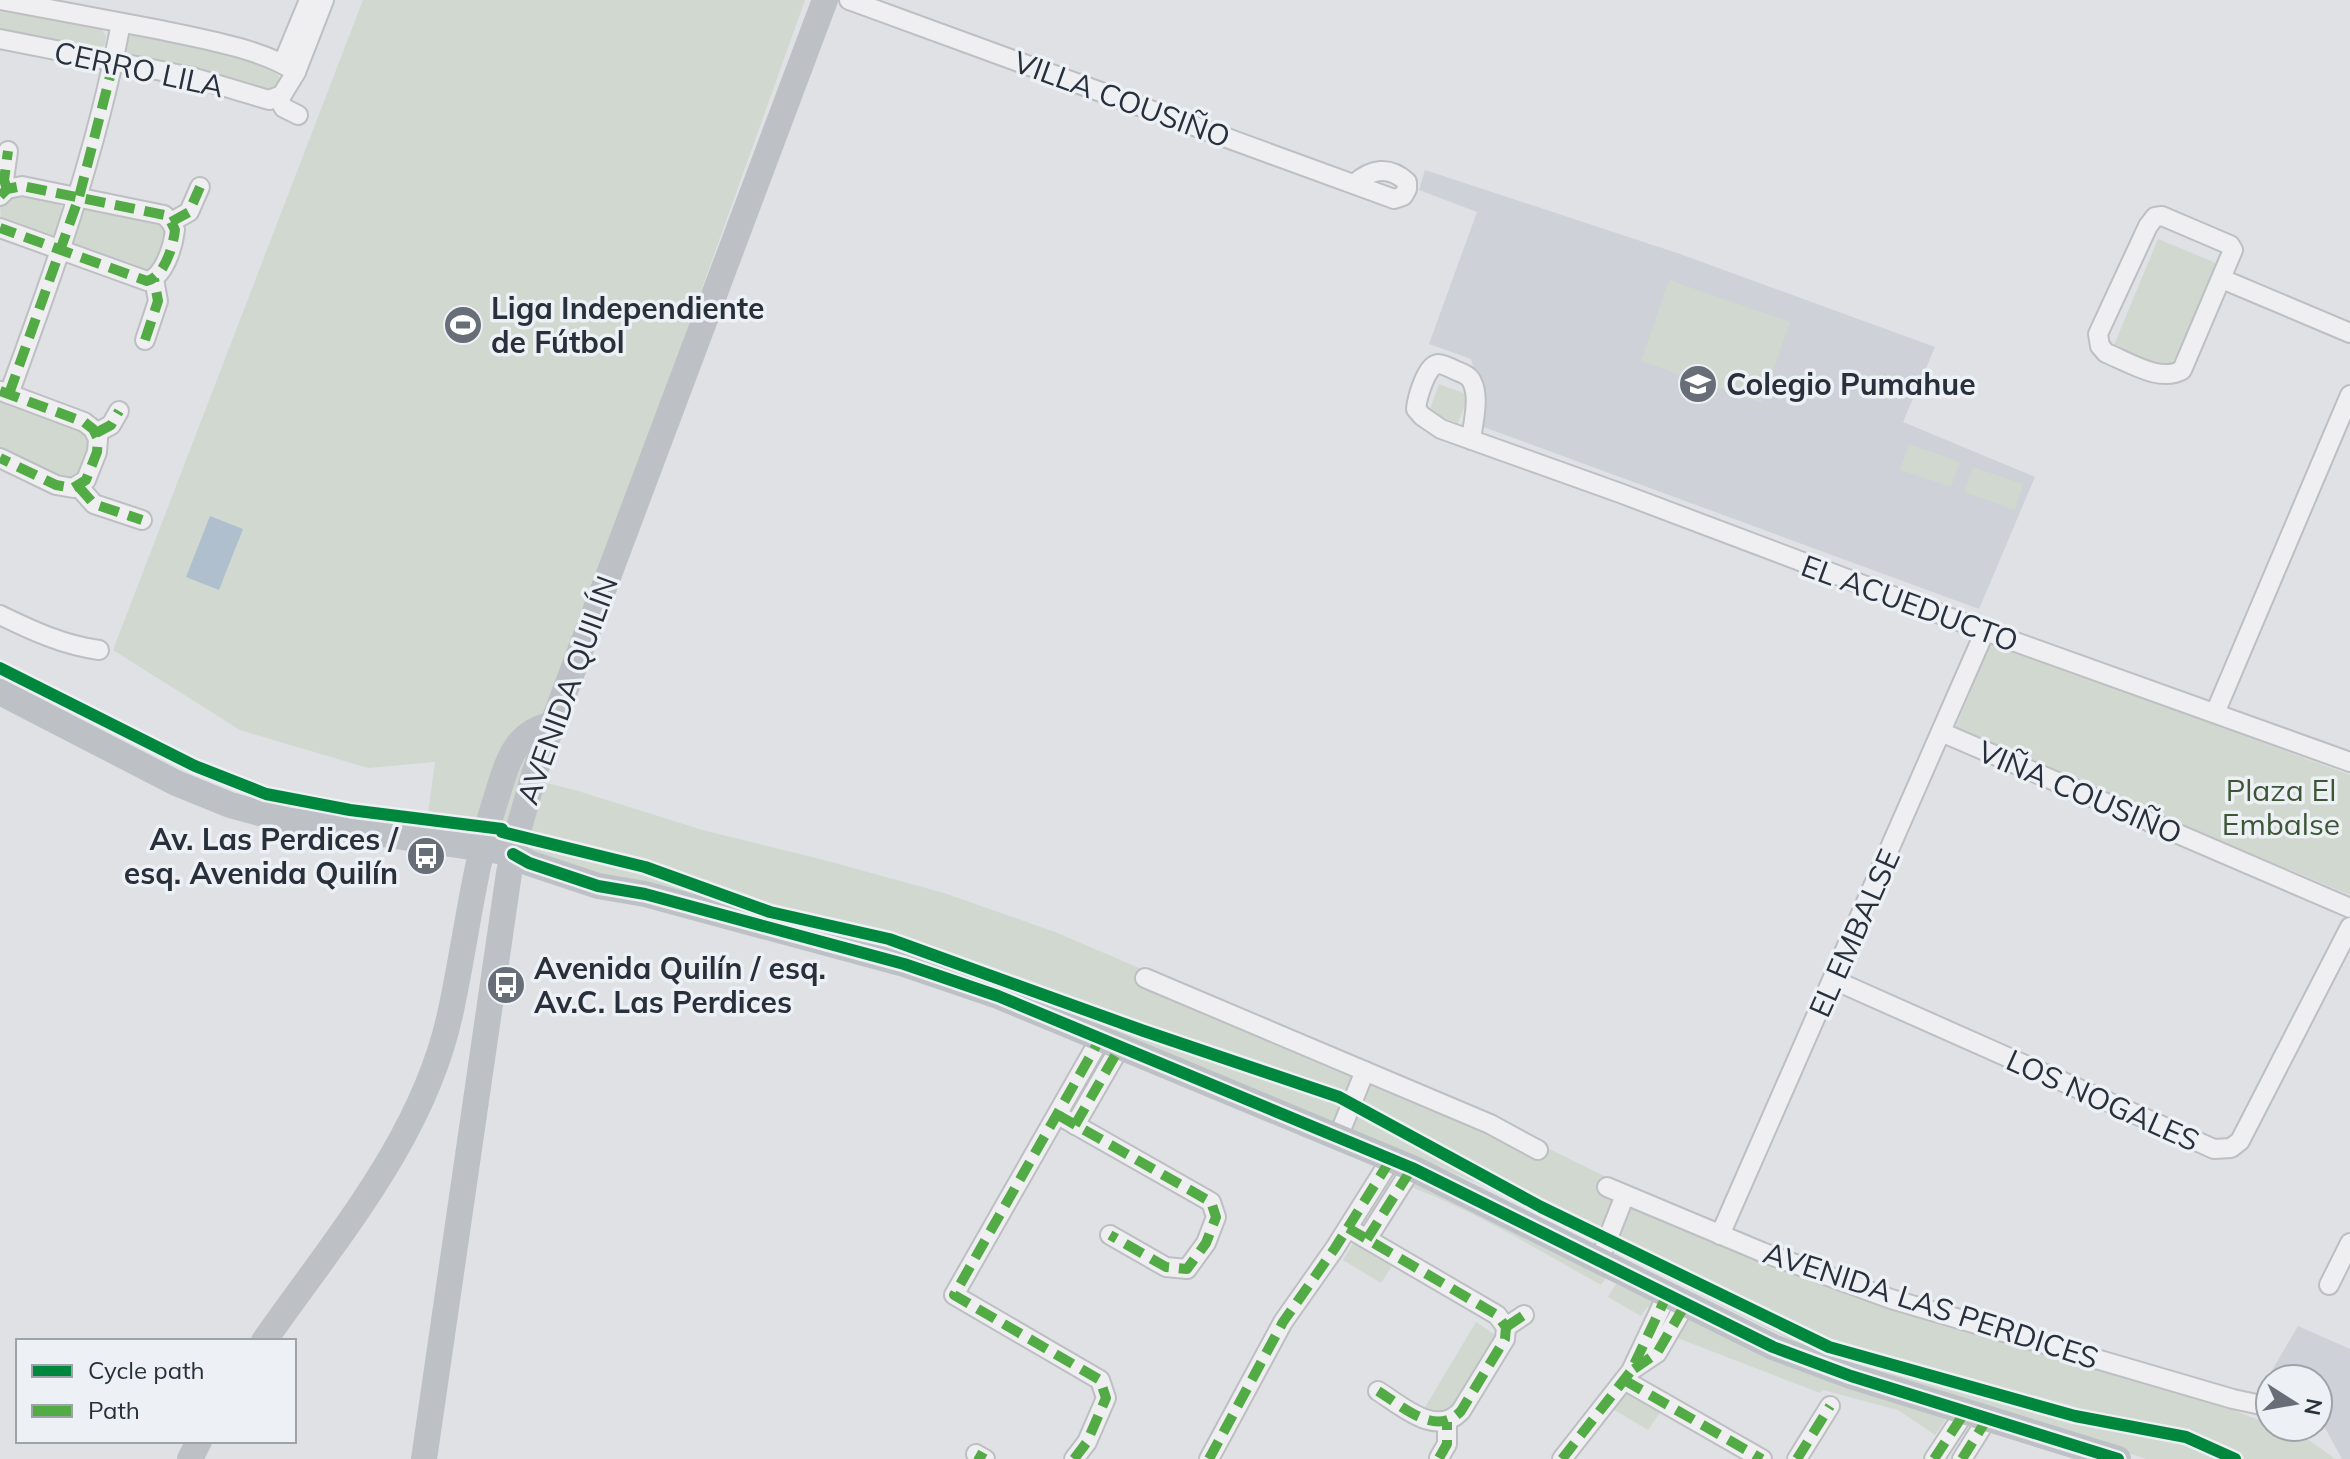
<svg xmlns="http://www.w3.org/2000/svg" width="2350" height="1459" font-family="Mulish,sans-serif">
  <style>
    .built { fill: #ced1d7 }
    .green { fill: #d0d8d0 }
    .water { fill: #afbfce }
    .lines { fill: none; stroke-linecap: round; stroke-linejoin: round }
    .street-casing { stroke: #bdbfc2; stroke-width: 22 }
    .street { stroke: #efeff1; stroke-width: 18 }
    .secondary { stroke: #bdc0c4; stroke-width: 26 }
    .quiet { stroke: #53ab46; stroke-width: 10; stroke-dasharray: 20 10; stroke-linecap: butt }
    .cycleway-casing { stroke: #edf0f4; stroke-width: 17 }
    .cycleway { stroke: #00873e; stroke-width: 12 }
    .labels { text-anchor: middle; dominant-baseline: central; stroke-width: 7; stroke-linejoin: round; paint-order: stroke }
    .street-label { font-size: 30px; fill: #28303c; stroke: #edf0f4 }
    .poi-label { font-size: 30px; font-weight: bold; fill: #28303c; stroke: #edf0f4; text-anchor: start }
    .park-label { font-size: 30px; fill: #3d5736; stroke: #edf0f4 }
  </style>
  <rect width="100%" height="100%" fill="#dfe1e4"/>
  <!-- built -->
  <g class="built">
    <path d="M 1425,170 L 1680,254 L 1935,347 L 1903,422 L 2035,477 L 1979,609 L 1481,426 L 1485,409 L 1471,359 L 1429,344 L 1477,212 L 1419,190 Z"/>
    <path d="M 2298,1326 L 2350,1349 L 2350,1459 L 2342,1459 L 2324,1426 L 2318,1424 L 2318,1379 L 2270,1379 L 2270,1418 L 2263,1416 L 2260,1391 Z"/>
  </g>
  <!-- green -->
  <g class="green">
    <path d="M 363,0 L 805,0 L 527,778 L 578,791 L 706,831 L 820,859 L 944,893 L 1055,932 L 1462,1106 L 1760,1253 L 1889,1306 L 2230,1409 L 2270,1424 L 2270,1427 C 2294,1427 2316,1445 2335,1459 L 2146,1459 L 1801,1345 L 1480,1184 L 1029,1001 L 425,835 L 435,762 L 368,768 L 240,730 L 113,650 Z"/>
    <path d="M 0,8 L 100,28 L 106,36 L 105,45 L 95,50 L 0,33 Z"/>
    <path d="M 135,34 L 234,54 L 274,71 L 279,76 C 279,83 279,88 271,91 C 257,94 237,80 223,76 C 193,66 161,63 130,57 L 124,47 L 128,37 Z"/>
    <path d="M 13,192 L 57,201 C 68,211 61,226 53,237 L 50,238 L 1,221 L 0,205 Z"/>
    <path d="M 89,207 L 160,221 L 167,228 L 157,266 L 149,274 L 73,246 L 72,242 L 81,211 Z"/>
    <path d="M 2158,239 L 2216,263 L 2168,379 L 2110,355 Z"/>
    <path d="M 1669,280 L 1790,322 L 1762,403 L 1641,361 Z"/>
    <path d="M 1439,384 L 1469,395 L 1458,423 L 1429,412 Z"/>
    <path d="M 0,398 L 84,429 L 92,439 L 83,473 L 71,482 L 0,451 Z"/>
    <path d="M 1909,444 L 1960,462 L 1951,487 L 1900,470 Z"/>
    <path d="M 1973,467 L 2023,484 L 2015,510 L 1964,492 Z"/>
    <path d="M 1991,642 L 2350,775 L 2350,895 L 1955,729 Z"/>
    <path d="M 1410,1179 L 1607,1277 L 1601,1285 C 1537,1249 1475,1211 1406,1185 Z"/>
    <path d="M 1354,1242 L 1392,1266 L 1381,1283 L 1343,1260 Z"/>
    <path d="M 1616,1284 L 1654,1301 L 1650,1308 L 1647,1307 L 1641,1316 L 1608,1297 Z"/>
    <path d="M 1687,1317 L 1946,1419 L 1935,1435 L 1898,1410 L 1823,1390 L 1820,1393 L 1675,1337 L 1682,1331 Z"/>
    <path d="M 1476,1322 L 1498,1337 L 1453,1410 L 1441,1417 L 1424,1409 Z"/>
    <path d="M 1626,1389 L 1661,1411 L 1648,1430 L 1613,1409 Z"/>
  </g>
  <!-- water -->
  <path class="water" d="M 210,516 L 243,529 L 219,590 L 186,577 Z"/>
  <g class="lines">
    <!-- street casing -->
    <g class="street-casing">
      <g id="street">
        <path d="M 1,0 C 55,10 108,20 161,30 C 202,39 263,49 296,72"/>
        <path d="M 849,0 L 1394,199 L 1403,196 L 1407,189 L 1407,182 C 1389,165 1371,169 1354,184"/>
        <path d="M 0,39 L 192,77 L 269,100 L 282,95 L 296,72 L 324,0"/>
        <path d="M 281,62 L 285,58 L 309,0"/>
        <path d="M 278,98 L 284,108 L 298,115"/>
        <path d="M 7,189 L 4,180 L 8,151"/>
        <path d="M 0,196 L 7,189 L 22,186 L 164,215 L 171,222 L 175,230 C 173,247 164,277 147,281 L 0,228"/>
        <path d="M 2162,216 L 2230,245 L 2233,250 L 2182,370 C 2160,383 2129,362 2106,353 L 2100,346 L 2098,334 L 2148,226 L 2155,217 Z"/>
        <path d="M 171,222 L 189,212 L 200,187"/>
        <path d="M 2222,279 L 2350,333"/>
        <path d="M 145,340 L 158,301 L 154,279"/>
        <path d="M 9,394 C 55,269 96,154 121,23"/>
        <path d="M 96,433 L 111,425 L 119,411"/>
        <path d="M 1471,440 C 1473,423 1480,397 1472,382 C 1470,376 1462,373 1457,371 C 1453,369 1443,364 1438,364 C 1426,365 1417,399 1416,409 L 1422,416 L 1441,429 L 1620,493 L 1985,631 L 2350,762"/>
        <path d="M 0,458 L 56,485 L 73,488 L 86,480 L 97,452 L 98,439 L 93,429 L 84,422 L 1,391"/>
        <path d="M 78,486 L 94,504 L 142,520"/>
        <path d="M 0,615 C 33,631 63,645 99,650"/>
        <path d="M 2215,713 L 2350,395"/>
        <path d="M 1941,732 L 2350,908"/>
        <path d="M 1145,978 L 1490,1124 L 1538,1150"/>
        <path d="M 1834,980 L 2214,1149 L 2231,1148 L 2240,1141 L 2350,927"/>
        <path d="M 1058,1115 L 1211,1202 L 1216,1217 L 1206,1243 L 1187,1269 L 1166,1267 L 1110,1235"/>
        <path d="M 1075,1125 L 1120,1047"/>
        <path d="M 1338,1137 L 1365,1071"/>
        <path d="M 1607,1187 L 1762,1252 L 1891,1299 L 2233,1399 L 2261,1405"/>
        <path d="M 1348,1228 L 1497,1315 L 1506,1327 L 1505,1339 L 1461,1411 C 1436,1438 1402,1406 1378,1391"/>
        <path d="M 1720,1235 L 1985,631"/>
        <path d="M 1367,1239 L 1412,1168"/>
        <path d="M 1599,1261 L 1625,1195"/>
        <path d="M 2329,1285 L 2350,1243"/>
        <path d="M 1506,1327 L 1524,1315"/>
        <path d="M 1633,1369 L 1657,1353 L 1685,1305"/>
        <path d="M 1624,1380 L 1762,1459"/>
        <path d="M 976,1454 L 985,1459"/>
        <path d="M 1439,1458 L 1447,1444 L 1447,1422"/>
        <path d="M 1074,1459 L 1087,1442 L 1106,1398 L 1100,1380 L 954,1295 L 1100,1039"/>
        <path d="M 1209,1459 L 1283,1322 L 1335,1248 L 1391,1159"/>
        <path d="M 1562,1459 L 1631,1371 L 1667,1295"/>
        <path d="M 1797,1459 L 1830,1406"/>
        <path d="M 1934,1459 L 1965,1412"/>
        <path d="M 1962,1459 L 1987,1419"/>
      </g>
    </g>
    <!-- street -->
    <use href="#street" class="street"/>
    <!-- secondary -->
    <g class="secondary">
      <path d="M 0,692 L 176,783 L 230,805 L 286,820 L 498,851"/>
      <path d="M 513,854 L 529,863 L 598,886 L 645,894 L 904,964 L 998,996 L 1412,1168 L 1773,1347 L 1851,1376 L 2118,1459"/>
      <path d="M 264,1341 C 336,1238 425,1136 451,1010 C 466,941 473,870 495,802 C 501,784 506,761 518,745 C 527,733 538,728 553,724"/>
      <path d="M 190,1459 L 199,1441"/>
      <path d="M 424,1459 L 509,873 L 517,835 L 535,771 L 825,0"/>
    </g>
    <!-- quiet -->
    <g class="quiet">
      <path d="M 7,189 L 4,180 L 8,151"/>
      <path d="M 0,196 L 7,189 L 22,186 L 164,215 L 171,222 L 175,230 C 173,247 164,277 147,281 L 0,228"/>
      <path d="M 171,222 L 189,212 L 200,187"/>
      <path d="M 145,340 L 158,301 L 154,279"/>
      <path d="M 0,391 L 84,422 L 93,429 L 98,439 L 97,452 L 86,480 L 73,488 L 56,485 L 0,458"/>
      <path d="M 9,394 L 79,197 L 114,61"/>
      <path d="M 96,433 L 111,425 L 119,411"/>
      <path d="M 78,486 L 94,504 L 142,520"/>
      <path d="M 1058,1115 L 1211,1202 L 1216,1217 L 1206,1243 L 1187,1269 L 1166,1267 L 1110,1235"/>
      <path d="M 1075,1125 L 1120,1047"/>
      <path d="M 1348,1228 L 1497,1315 L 1506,1327 L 1505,1339 L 1461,1411 C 1436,1438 1402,1406 1378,1391"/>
      <path d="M 1367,1239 L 1412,1168"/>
      <path d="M 1506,1327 L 1524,1315"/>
      <path d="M 1634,1369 L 1657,1353 L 1685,1305"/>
      <path d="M 1624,1380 L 1762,1459"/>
      <path d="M 976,1454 L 985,1459"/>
      <path d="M 1439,1458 L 1447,1444 L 1447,1422"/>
      <path d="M 1074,1459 L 1087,1442 L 1106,1398 L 1100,1380 L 954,1295 L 1100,1039"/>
      <path d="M 1209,1459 L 1283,1322 L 1335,1248 L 1391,1159"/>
      <path d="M 1562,1459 L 1631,1371 L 1667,1295"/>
      <path d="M 1797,1459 L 1830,1406"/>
      <path d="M 1934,1459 L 1965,1412"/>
      <path d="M 1962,1459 L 1987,1419"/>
    </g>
    <!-- cycleway casing -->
    <g class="cycleway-casing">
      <g id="cycleway">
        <path d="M 0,668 L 195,766 L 266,794 L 350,810 L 502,829 L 502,832 L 645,867 L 770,912 L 889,939 L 1144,1031 L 1339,1097 L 1541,1207 L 1829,1347 L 2075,1416 L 2186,1437 L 2235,1459"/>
        <path d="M 513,854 L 529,863 L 598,886 L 645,894 L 904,964 L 998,996 L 1412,1168 L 1773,1347 L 1851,1376 L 2118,1459"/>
      </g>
    </g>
    <!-- cycleway -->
    <use href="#cycleway" class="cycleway"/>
  </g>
  <!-- icons -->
  <defs>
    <g id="stadium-disc" transform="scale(2)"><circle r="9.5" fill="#686e77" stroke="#edf0f4"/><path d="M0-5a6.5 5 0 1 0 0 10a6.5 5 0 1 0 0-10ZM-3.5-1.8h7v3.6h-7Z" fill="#fff"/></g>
    <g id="school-disc" transform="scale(2)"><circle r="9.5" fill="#686e77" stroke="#edf0f4"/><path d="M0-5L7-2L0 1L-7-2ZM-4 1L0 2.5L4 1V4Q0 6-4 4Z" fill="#fff"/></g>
    <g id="bus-disc" transform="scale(2)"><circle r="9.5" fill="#686e77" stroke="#edf0f4"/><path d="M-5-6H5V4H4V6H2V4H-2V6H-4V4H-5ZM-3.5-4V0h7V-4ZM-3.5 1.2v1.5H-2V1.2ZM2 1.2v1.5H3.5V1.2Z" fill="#fff"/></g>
  </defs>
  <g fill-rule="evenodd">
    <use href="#stadium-disc" x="463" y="325"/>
    <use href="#school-disc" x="1698" y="384"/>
    <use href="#bus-disc" x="426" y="856"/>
    <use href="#bus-disc" x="506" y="985"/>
  </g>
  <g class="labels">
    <!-- street labels -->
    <g class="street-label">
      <text transform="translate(139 69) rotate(12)">CERRO LILA</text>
      <text transform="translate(1122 99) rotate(20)">VILLA COUSIÑO</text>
      <text transform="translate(1910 603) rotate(20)">EL ACUEDUCTO</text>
      <text transform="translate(567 690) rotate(-70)">AVENIDA QUILÍN</text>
      <text transform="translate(2080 792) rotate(23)">VIÑA COUSIÑO</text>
      <text transform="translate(1854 933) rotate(-66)">EL EMBALSE</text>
      <text transform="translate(2103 1100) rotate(24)">LOS NOGALES</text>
      <text transform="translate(1931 1305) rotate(18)">AVENIDA LAS PERDICES</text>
    </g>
    <!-- poi labels -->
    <g class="poi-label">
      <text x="491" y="308">Liga Independiente<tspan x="491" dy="34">de Fútbol</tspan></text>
      <text x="1726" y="384">Colegio Pumahue</text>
      <text x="398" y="839" text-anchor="end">Av. Las Perdices /<tspan x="398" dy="34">esq. Avenida Quilín</tspan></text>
      <text x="534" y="968">Avenida Quilín / esq.<tspan x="534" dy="34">Av.C. Las Perdices</tspan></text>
    </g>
    <!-- park labels -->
    <g class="park-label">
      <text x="2281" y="790">Plaza El<tspan x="2281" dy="34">Embalse</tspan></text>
    </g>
  </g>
  <!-- legend -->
  <rect x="16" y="1339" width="280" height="104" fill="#edf0f4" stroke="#9ea3aa" stroke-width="2"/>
  <rect x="32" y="1365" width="40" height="12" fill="#00873e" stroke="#9ea3aa" stroke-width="2"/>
  <text x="88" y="1379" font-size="24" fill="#28303c">Cycle path</text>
  <rect x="32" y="1405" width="40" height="12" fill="#53ab46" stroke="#9ea3aa" stroke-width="2"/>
  <text x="88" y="1419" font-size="24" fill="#28303c">Path</text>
  <!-- north arrow -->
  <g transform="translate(2294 1403) rotate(101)"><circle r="38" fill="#edf0f4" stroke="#9ea3aa" stroke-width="2"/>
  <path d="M0-6L14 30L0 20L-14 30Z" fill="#686e77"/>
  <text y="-12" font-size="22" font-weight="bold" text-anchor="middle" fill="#28303c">N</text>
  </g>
</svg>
